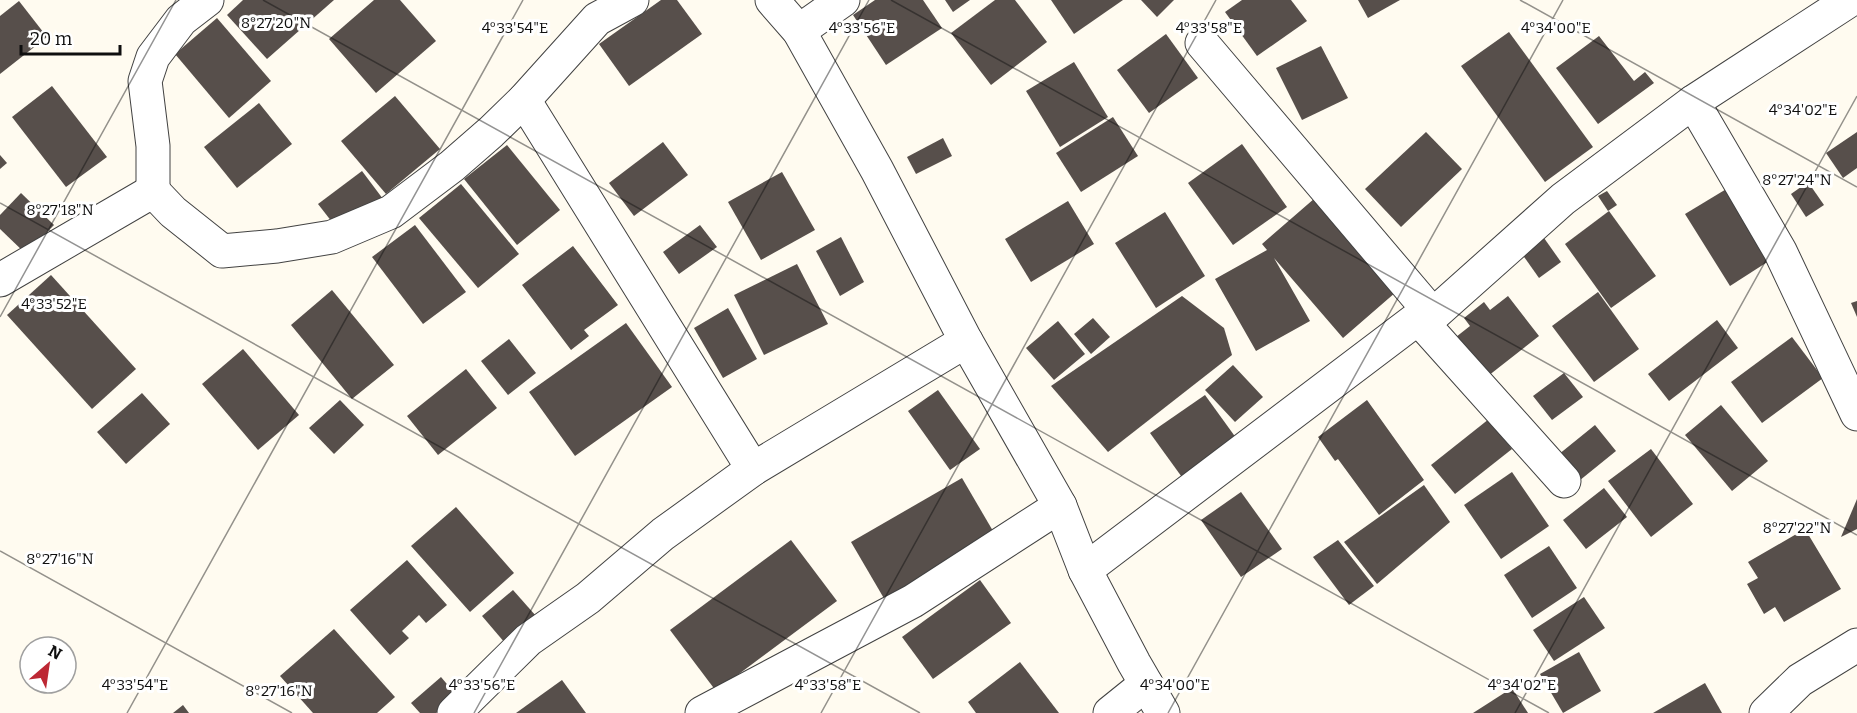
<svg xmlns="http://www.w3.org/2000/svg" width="1857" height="713" font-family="Bitter,serif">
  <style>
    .building { fill: #574f4b }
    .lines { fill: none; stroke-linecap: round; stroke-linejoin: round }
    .minor-casing { stroke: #424242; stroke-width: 35 }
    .minor { stroke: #fff; stroke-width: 33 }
    .ticks { fill: none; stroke: #0f0f0f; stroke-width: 1.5; stroke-opacity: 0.45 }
    .ticks-label { font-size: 15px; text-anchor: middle; fill: #0f0f0f; stroke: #fff; stroke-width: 6; stroke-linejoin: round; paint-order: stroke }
  </style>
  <rect width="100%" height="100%" fill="#fffbf0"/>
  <!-- building -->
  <g class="building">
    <path d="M 243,0 L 334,0 L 267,59 L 227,15 Z"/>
    <path d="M 374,0 L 400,0 L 436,41 L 376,93 L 329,39 Z"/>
    <path d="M 661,0 L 677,0 L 702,34 L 629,86 L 599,44 Z"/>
    <path d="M 875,0 L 923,0 L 942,28 L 886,65 L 853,15 Z"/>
    <path d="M 945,0 L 970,0 L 953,12 Z"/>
    <path d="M 995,0 L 1015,0 L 1047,42 L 991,85 L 951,33 Z"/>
    <path d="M 1051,0 L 1123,0 L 1074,34 Z"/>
    <path d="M 1141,0 L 1174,0 L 1157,17 Z"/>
    <path d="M 1242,0 L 1291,0 L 1307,21 L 1257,56 L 1225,12 Z"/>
    <path d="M 1358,0 L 1400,0 L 1368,18 Z"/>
    <path d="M 19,1 L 47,37 L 0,74 L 0,16 Z"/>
    <path d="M 217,18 L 271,81 L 229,118 L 175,54 Z"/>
    <path d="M 1509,32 L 1593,147 L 1545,182 L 1461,66 Z"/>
    <path d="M 1166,34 L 1198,78 L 1149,113 L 1117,70 Z"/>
    <path d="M 1599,36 L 1634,81 L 1645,72 L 1654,83 L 1598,124 L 1556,68 Z"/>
    <path d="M 1321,46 L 1348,98 L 1302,120 L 1276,68 Z"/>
    <path d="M 1074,62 L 1108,117 L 1060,147 L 1026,91 Z"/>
    <path d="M 52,86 L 107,157 L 66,187 L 12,117 Z"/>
    <path d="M 395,96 L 440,149 L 386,194 L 341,141 Z"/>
    <path d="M 259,103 L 292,144 L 237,188 L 204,147 Z"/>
    <path d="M 1113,117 L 1138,156 L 1081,192 L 1056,153 Z"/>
    <path d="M 1426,132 L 1462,169 L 1401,227 L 1365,189 Z"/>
    <path d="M 1857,132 L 1857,168 L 1843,178 L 1826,153 Z"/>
    <path d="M 943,138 L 952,156 L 916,174 L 907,157 Z"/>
    <path d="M 663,142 L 688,175 L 634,216 L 609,183 Z"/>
    <path d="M 1242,144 L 1287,207 L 1233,245 L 1188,183 Z"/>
    <path d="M 507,145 L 560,210 L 517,245 L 464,179 Z"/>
    <path d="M 0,155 L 7,163 L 0,169 Z"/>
    <path d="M 362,171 L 383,199 L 339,231 L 318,204 Z"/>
    <path d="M 782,172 L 815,230 L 761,260 L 728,202 Z"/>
    <path d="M 1808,182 L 1824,205 L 1806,217 L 1791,194 Z"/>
    <path d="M 461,184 L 519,254 L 478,288 L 419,218 Z"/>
    <path d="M 1728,188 L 1772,259 L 1730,286 L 1685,214 Z"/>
    <path d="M 1607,191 L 1617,205 L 1608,211 L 1598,196 Z"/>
    <path d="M 21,193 L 54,225 L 26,254 L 0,229 L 0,215 Z"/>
    <path d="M 1315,198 L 1396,292 L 1343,338 L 1274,258 L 1310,321 L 1256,351 L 1215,279 L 1267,250 L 1262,244 Z"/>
    <path d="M 1068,201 L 1094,244 L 1031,282 L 1005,239 Z"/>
    <path d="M 1609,211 L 1656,276 L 1611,308 L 1565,244 Z"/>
    <path d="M 1165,212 L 1205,276 L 1156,308 L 1115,243 Z"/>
    <path d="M 415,225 L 466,292 L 423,324 L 372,257 Z"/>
    <path d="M 700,225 L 717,247 L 679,274 L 663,252 Z"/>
    <path d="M 841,237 L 864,282 L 840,296 L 816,251 Z"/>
    <path d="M 1544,238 L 1561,262 L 1539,278 L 1522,254 Z"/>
    <path d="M 573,246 L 618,305 L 584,330 L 589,336 L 571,350 L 522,285 Z"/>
    <path d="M 797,264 L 828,324 L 764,355 L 734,295 Z"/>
    <path d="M 51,275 L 136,369 L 92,409 L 7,315 Z"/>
    <path d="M 332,290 L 394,365 L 352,399 L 291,325 Z"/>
    <path d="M 1598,292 L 1639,349 L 1594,382 L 1552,326 Z"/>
    <path d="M 1182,296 L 1224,328 L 1232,355 L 1108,452 L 1051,386 Z"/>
    <path d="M 1508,296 L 1539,336 L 1488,376 L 1456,337 L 1470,326 L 1464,318 L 1484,302 L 1490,310 Z"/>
    <path d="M 1857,301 L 1857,317 L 1851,303 Z"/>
    <path d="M 728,308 L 757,359 L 723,378 L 694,328 Z"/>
    <path d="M 1093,318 L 1110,337 L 1091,354 L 1074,334 Z"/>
    <path d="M 1717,320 L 1738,348 L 1669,401 L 1648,374 Z"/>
    <path d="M 1058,321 L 1085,354 L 1054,380 L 1026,348 Z"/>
    <path d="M 626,323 L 672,387 L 575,456 L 529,392 Z"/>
    <path d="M 1792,337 L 1823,378 L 1762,423 L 1731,382 Z"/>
    <path d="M 509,339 L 536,373 L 508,395 L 481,361 Z"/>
    <path d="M 243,349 L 299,415 L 258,450 L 202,384 Z"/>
    <path d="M 1233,365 L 1263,397 L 1235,422 L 1205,390 Z"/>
    <path d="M 466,369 L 497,408 L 438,455 L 407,416 Z"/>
    <path d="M 1564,373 L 1583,397 L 1552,420 L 1533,396 Z"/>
    <path d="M 938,390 L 980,449 L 950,470 L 908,411 Z"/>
    <path d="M 142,393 L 170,424 L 126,464 L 97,432 Z"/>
    <path d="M 1205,395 L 1239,442 L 1184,480 L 1150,433 Z"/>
    <path d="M 340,400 L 364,425 L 334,454 L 309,428 Z"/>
    <path d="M 1367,400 L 1424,480 L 1379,515 L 1338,459 L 1335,461 L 1318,437 Z"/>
    <path d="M 1721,405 L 1768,461 L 1732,491 L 1685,435 Z"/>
    <path d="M 1489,419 L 1512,449 L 1455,494 L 1431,465 Z"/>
    <path d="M 1595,425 L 1616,451 L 1574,485 L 1553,459 Z"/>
    <path d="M 1651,449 L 1693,504 L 1651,537 L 1608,481 Z"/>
    <path d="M 1512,472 L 1549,526 L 1501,559 L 1464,505 Z"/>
    <path d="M 962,478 L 1000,543 L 889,607 L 851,542 Z"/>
    <path d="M 1424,485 L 1450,522 L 1377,584 L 1344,542 Z"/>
    <path d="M 1604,488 L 1627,517 L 1586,549 L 1563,520 Z"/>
    <path d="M 1241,492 L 1282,549 L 1241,577 L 1201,520 Z"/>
    <path d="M 1857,499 L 1857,529 L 1841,537 Z"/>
    <path d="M 456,507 L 514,573 L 470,612 L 411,546 Z"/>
    <path d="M 1805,529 L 1841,589 L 1784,622 L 1775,607 L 1764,614 L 1747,584 L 1758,578 L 1748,562 Z"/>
    <path d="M 791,540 L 837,601 L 716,691 L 670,630 Z"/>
    <path d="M 1338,540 L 1374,586 L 1349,605 L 1313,557 Z"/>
    <path d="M 1549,546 L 1577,588 L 1532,618 L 1504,575 Z"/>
    <path d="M 407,560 L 447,605 L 426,623 L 419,615 L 402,631 L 409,638 L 390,655 L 350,610 Z"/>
    <path d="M 980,580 L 1011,623 L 933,679 L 902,637 Z"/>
    <path d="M 513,590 L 536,616 L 505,643 L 482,616 Z"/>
    <path d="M 1584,597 L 1605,628 L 1554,661 L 1533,630 Z"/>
    <path d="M 334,629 L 395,697 L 377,713 L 313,713 L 280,676 Z"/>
    <path d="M 1579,652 L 1601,691 L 1563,713 L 1540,674 Z"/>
    <path d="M 1020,662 L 1059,713 L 976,713 L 968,702 Z"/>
    <path d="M 441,677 L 457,696 L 436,713 L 420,713 L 411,703 Z"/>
    <path d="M 562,680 L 586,713 L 516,713 Z"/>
    <path d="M 1705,683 L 1722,713 L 1653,713 Z"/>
    <path d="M 1512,688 L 1528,713 L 1473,713 Z"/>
    <path d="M 183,705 L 189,713 L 173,713 Z"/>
  </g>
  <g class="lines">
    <!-- minor casing -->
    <g class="minor-casing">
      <g id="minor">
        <path d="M 772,0 L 799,31 L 877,170 L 966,341 L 1060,506 L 1085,570 L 1134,663 L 1163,713"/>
        <path d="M 799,31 L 843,0"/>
        <path d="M 1202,43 L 1433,315"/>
        <path d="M 524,100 L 753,469"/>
        <path d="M 1693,102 L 1780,251 L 1857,414"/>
        <path d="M 153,191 L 153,146 L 145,81 L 153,57 L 181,20 L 207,0"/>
        <path d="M 0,280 L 153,191 L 173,212 L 222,251 L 277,246 L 332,237 L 391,212 L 452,166 L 491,132 L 524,100 L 597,19 L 632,0"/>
        <path d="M 1418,318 L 1564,481"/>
        <path d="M 1085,570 L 1418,318 L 1433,315 L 1563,199 L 1693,102 L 1850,0"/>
        <path d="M 454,713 L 528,640 L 588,598 L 663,534 L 753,469 L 966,341"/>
        <path d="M 702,713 L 913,601 L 1060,506"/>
        <path d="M 1110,713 L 1146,684"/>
        <path d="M 1766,713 L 1800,680 L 1857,645"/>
      </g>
    </g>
    <!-- minor -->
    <use href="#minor" class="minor"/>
  </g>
  <!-- ticks -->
  <path class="ticks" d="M 263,0 L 1549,713M 891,0 L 1857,535M 1520,0 L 1857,187M 0,203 L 920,713M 0,317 L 176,0M 0,551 L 292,713M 127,713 L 523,0M 474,713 L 869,0M 821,713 L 1216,0M 1168,713 L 1563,0M 1515,713 L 1857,96"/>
  <g class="ticks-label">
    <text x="276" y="28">8°27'20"N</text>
    <text x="515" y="33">4°33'54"E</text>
    <text x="862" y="33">4°33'56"E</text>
    <text x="1209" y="33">4°33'58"E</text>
    <text x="1556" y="33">4°34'00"E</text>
    <text x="1803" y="115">4°34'02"E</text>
    <text x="1797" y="185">8°27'24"N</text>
    <text x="60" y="215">8°27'18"N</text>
    <text x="54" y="309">4°33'52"E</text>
    <text x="1797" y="533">8°27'22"N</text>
    <text x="60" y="564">8°27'16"N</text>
    <text x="135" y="690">4°33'54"E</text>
    <text x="482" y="690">4°33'56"E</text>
    <text x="828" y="690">4°33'58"E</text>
    <text x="1175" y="690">4°34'00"E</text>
    <text x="1522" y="690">4°34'02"E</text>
    <text x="279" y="696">8°27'16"N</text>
  </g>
  <!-- north arrow -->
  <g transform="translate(48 665) rotate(29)"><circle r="28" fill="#ffffff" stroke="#9f9f9f" stroke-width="1.5"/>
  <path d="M0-4.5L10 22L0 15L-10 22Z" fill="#bd2834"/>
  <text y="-9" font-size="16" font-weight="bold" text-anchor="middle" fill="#0f0f0f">N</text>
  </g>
  <!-- scale -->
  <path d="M21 45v9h99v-9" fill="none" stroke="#0f0f0f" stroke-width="3"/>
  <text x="30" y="45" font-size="18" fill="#0f0f0f" stroke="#ffffff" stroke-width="4.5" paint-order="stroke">20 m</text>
</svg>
